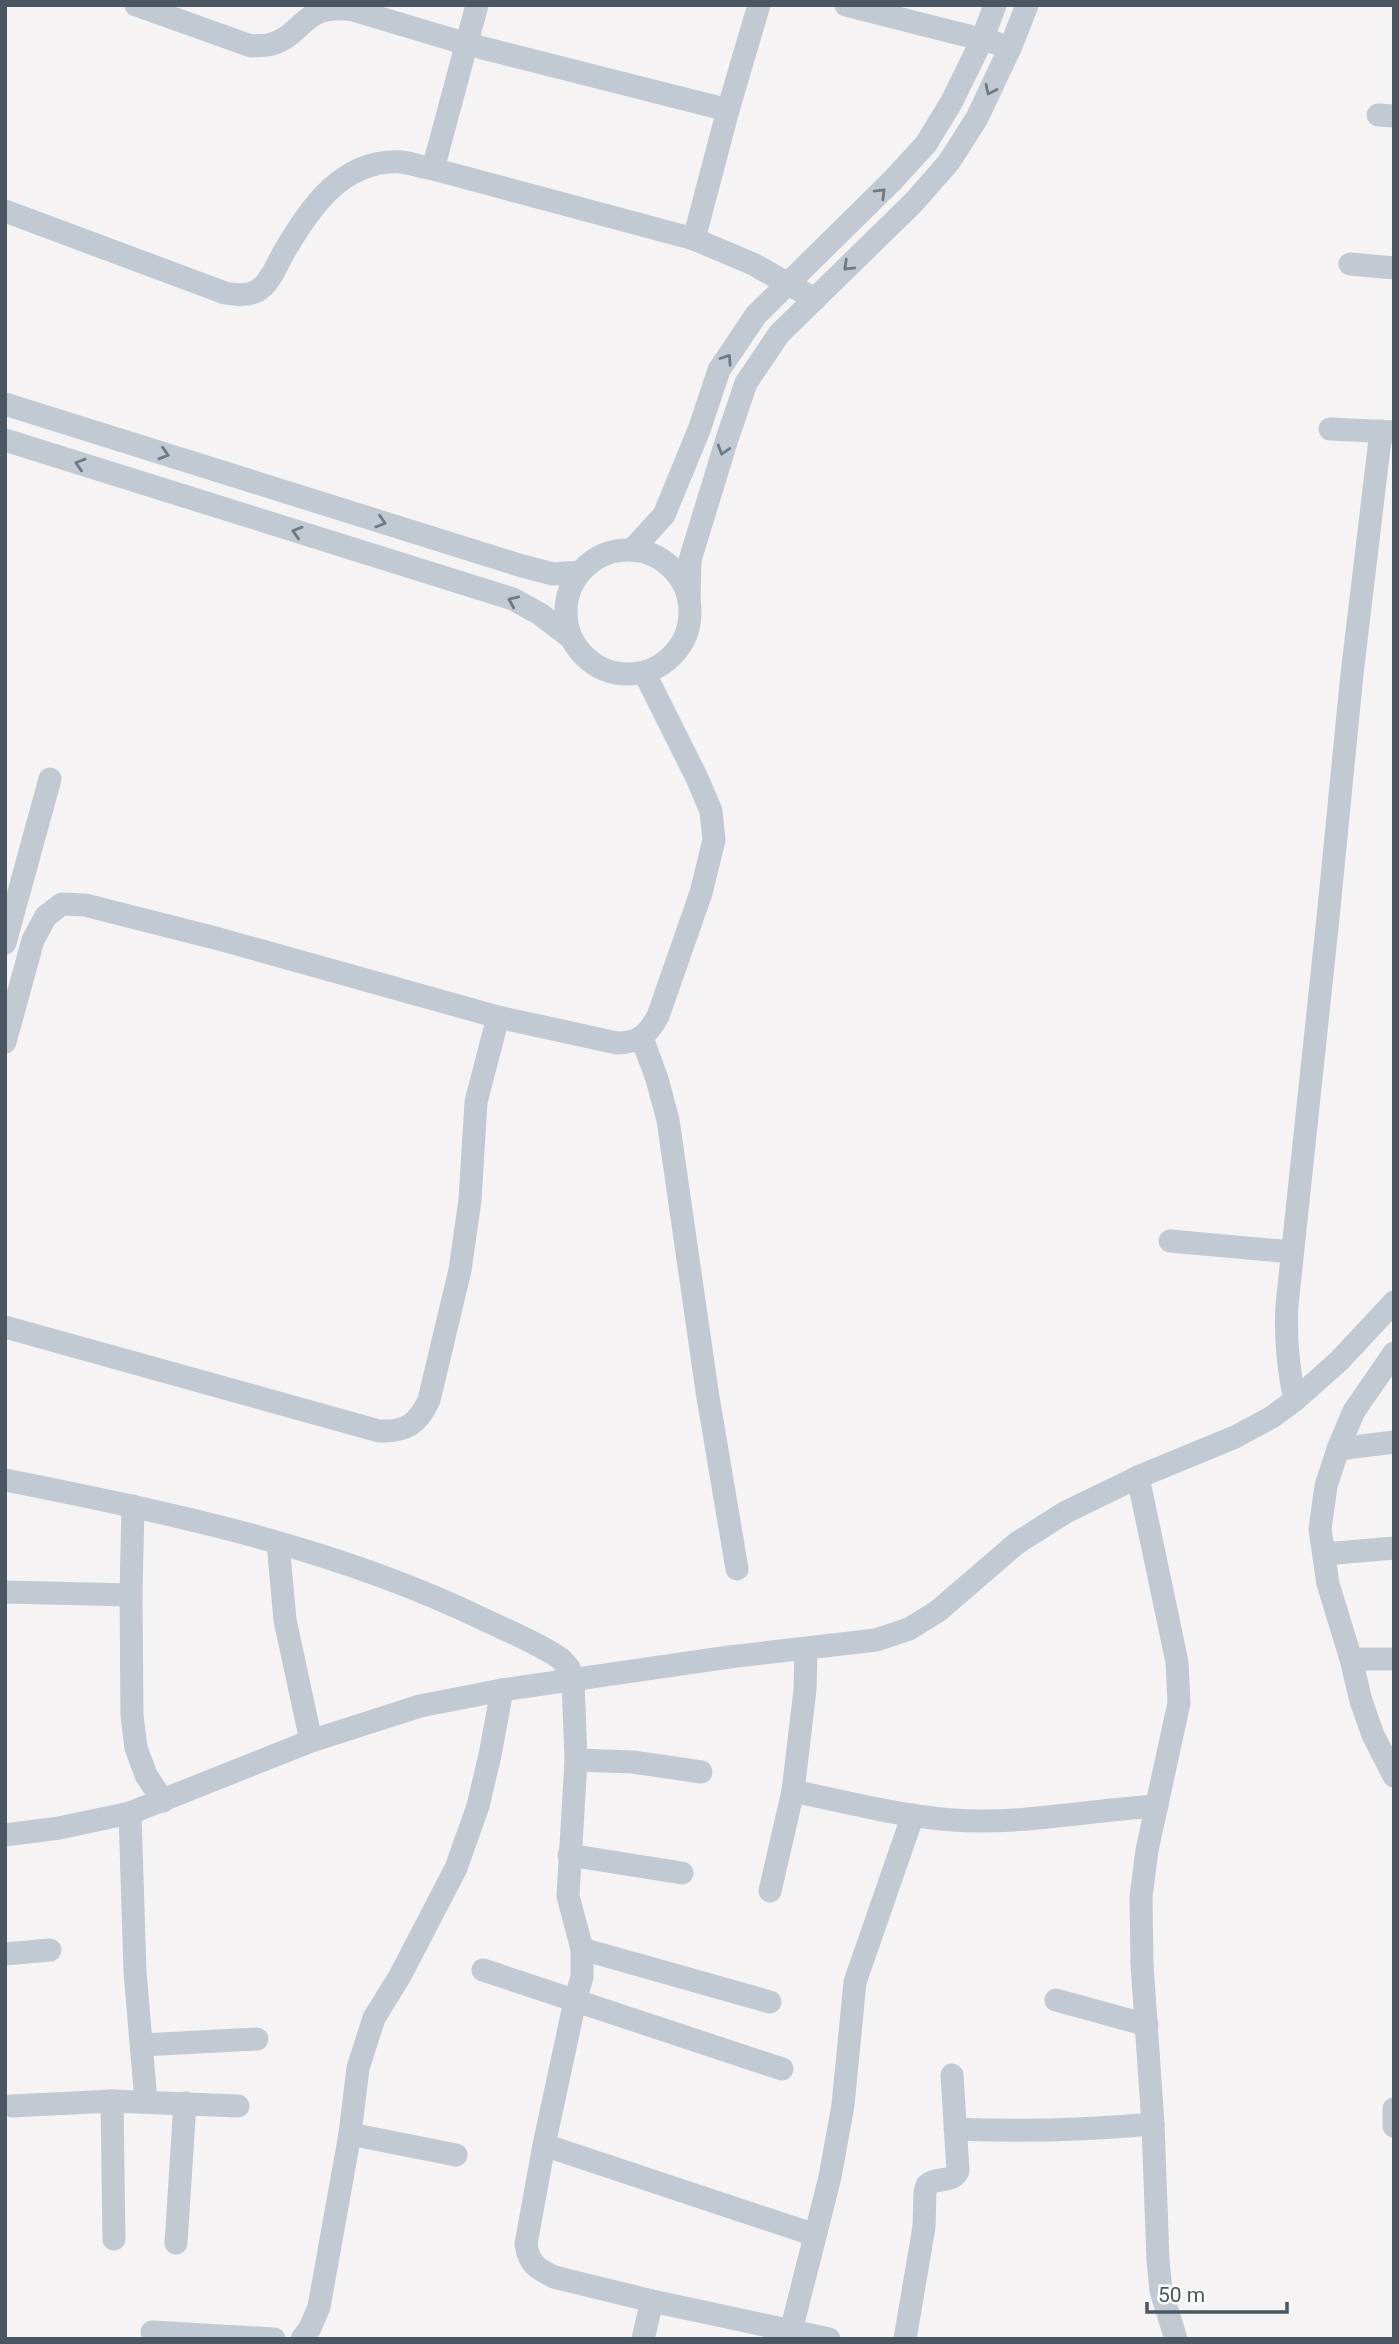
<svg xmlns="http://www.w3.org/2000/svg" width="1399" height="2344" font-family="Roboto,sans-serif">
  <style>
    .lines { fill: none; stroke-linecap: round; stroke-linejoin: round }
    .minor { stroke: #c1cad2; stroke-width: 23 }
    .oneway { stroke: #6e7983 }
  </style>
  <rect width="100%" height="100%" fill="#f5f3f3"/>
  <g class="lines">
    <!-- minor -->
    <g class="minor">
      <path d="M 136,5 L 251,46 C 257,45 263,46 268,45 C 305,37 300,2 353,10 L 467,44 L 728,110"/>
      <path d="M 846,5 L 996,43"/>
      <path d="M 1378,115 L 1394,116"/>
      <path d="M 433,169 L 477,5"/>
      <path d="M 5,211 L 225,293 C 237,295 246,296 257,291 C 270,284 277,264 284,252 C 310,207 343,159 401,162 C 411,163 422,167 433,169 L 694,239 L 753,264 L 815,299"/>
      <path d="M 694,239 L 728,110 L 759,5"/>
      <path d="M 1350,264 L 1394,268"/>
      <path d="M 5,404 L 522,566 L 553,574 L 580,572"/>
      <path d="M 1330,429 L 1394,432"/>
      <path d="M 5,440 L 513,599 L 540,614 L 570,637"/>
      <path d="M 632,550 L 664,515 L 699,430 L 719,370 L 756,315 L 892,181 L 926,144 L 951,103 L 982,40 L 995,5"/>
      <circle cx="628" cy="612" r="62"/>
      <path d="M 689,600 L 690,560 L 727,439 L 746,383 L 779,334 L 914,202 L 949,162 L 977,118 L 1011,46 L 1027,5"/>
      <path d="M 5,943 L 50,779"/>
      <path d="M 642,1038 L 657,1079 L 668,1120 L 707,1391 L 737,1569"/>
      <path d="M 5,1042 L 33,940 L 46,916 L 62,904 L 85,905 L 219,939 L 498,1017 L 617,1043 C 638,1043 648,1035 658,1016 L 701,893 L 714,840 L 711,811 L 697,778 L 644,672"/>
      <path d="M 1170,1241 L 1292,1252"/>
      <path d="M 5,1327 L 379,1431 C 406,1432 418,1424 429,1400 L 460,1270 L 470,1200 L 476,1102 L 498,1017"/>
      <path d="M 1394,1353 L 1354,1411 L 1338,1449 L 1326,1486 L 1320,1529 L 1328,1584 L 1351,1659 L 1361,1701 L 1373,1735 L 1394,1776"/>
      <path d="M 1295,1400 C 1288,1368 1285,1338 1287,1305 L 1328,918 L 1352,674 L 1381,431"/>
      <path d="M 1338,1449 L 1394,1442"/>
      <path d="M 1138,1477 L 1177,1662 L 1179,1703 L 1147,1850 L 1141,1897 L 1142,1964 L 1153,2124 L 1158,2260 L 1161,2291 L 1176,2339"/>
      <path d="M 5,1480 C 168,1512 335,1547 485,1620 C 510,1632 538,1643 561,1659 L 569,1668 L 573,1680 L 576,1760 L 568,1896 L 582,1949 L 582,1977 L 575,2001 L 544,2145 L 526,2244 C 529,2264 536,2268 554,2277 L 652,2301 L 829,2339"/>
      <path d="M 133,1506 L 131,1595 L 132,1716 L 136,1748 L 146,1775 L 163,1801"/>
      <path d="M 278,1543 L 285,1620 L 311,1741"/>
      <path d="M 1324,1554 L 1394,1548"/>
      <path d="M 5,1592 L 131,1595"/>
      <path d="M 1351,1659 L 1394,1659"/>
      <path d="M 576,1760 L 633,1762 L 701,1772"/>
      <path d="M 793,1791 C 846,1802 899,1816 953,1820 C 1021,1825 1089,1810 1157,1806"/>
      <path d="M 130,1813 L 135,1972 L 146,2101"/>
      <path d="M 5,1835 L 59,1828 L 130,1813 L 311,1741 L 420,1706 L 502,1690 L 729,1657 L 876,1640 L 909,1629 L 938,1611 L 1017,1543 L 1066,1512 L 1138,1477 L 1235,1437 L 1272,1417 L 1295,1400 L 1339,1361 L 1394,1302"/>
      <path d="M 569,1855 L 682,1873"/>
      <path d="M 770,1891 L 793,1791 L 805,1690 L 806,1650"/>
      <path d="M 582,1949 L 770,2002"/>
      <path d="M 5,1954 L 50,1950"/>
      <path d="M 483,1970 L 782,2069"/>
      <path d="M 1056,2000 L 1147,2025"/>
      <path d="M 142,2045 L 257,2039"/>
      <path d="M 112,2101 L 114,2239"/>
      <path d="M 12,2106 L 112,2101 L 238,2106"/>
      <path d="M 1394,2109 L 1394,2126"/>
      <path d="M 955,2129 C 1021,2132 1087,2130 1153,2124"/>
      <path d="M 350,2134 L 456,2155"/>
      <path d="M 544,2145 L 815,2235"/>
      <path d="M 176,2243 L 185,2103"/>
      <path d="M 152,2332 L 274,2339"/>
      <path d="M 302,2339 L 310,2328 L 319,2307 L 350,2134 L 358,2068 L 374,2018 L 400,1976 L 456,1868 L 478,1806 L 490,1755 L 502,1690"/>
      <path d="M 643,2339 L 652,2301"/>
      <path d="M 789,2339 L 830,2177 L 843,2105 L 855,1982 L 913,1815"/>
      <path d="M 905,2339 L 924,2227 L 925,2192 L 927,2185 C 937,2176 952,2184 958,2171 L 952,2075"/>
    </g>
  </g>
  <!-- one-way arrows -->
  <defs><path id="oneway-chevron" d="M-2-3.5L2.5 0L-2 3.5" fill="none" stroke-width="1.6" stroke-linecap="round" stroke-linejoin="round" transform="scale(1.75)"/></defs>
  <g class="oneway">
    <use href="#oneway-chevron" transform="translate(990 90) rotate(116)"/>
    <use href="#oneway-chevron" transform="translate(881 193) rotate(-45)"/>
    <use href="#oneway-chevron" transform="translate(848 266) rotate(136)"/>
    <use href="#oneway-chevron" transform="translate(727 359) rotate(-56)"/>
    <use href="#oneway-chevron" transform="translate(723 450) rotate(107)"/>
    <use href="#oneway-chevron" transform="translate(164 454) rotate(17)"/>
    <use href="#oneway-chevron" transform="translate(80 464) rotate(-163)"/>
    <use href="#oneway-chevron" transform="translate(381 522) rotate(17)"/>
    <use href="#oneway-chevron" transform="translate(297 532) rotate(-163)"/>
    <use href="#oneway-chevron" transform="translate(513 601) rotate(-156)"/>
  </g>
  <!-- border -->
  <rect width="1399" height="2344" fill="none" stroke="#4a5661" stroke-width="14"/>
  <!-- scale -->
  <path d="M1147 2302v10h140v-10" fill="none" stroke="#4a5661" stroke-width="3.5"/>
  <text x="1158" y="2302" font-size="21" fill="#4a5661" stroke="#ffffff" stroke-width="5" paint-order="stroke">50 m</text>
</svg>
